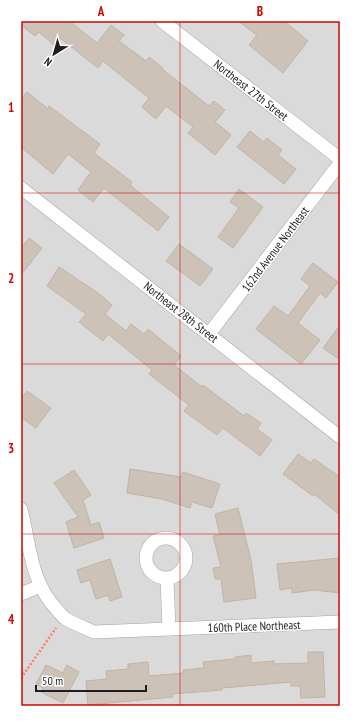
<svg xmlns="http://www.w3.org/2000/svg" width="361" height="727" font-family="'PT Sans Narrow',sans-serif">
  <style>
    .residential { fill: #dbdada }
    .building { fill: #ccc2b8; stroke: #c3b2a3 }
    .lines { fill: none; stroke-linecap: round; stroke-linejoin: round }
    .minor-casing { stroke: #a4a4a4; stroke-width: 14 }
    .path { stroke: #ff7a63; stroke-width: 2.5; stroke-dasharray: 2 2; stroke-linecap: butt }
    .minor { stroke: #fff; stroke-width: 13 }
    .grid { fill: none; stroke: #ca0900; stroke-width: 1; stroke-opacity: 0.55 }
    .labels { text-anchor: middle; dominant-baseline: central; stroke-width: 3; stroke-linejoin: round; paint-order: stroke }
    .street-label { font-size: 12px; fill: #1d1d1d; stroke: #fff }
    .neatline { fill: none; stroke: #ca0900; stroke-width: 1.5 }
    .grid-label { font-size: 13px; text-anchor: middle; font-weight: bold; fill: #ca0900 }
  </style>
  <rect width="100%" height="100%" fill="#f0ece2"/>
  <!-- residential -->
  <rect class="residential" x="21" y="21" width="319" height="685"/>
  <!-- building -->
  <g class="building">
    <path d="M 21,21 L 69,21 L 97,43 L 111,25 L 124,35 L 119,41 L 146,61 L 149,57 L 163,68 L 162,69 L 209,106 L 214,101 L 225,110 L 215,122 L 231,135 L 215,155 L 188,133 L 193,127 L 166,106 L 156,119 L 142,107 L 149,98 L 103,61 L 98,68 L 60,38 L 54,45 L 39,32 L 35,36 L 21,25 Z"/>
    <path d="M 238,21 L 284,21 L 308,41 L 283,73 L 249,45 L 257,35 Z"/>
    <path d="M 27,92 L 48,109 L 49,106 L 100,144 L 94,153 L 132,182 L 130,185 L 169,217 L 158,231 L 104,188 L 93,202 L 78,190 L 91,172 L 68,154 L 53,174 L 21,147 L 21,99 Z"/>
    <path d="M 250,131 L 264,142 L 267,138 L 282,150 L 278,155 L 296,169 L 284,184 L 237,147 Z"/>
    <path d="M 239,189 L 263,207 L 233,248 L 218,237 L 239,208 L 230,202 Z"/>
    <path d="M 29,238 L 42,248 L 21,275 L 21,248 Z"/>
    <path d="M 179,244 L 213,269 L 200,286 L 166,261 Z"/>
    <path d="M 313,263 L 338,282 L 326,298 L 320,293 L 298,323 L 320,340 L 301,364 L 256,329 L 274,306 L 288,316 L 310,286 L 301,279 Z"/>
    <path d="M 59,267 L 98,293 L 112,305 L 105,314 L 126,331 L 131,324 L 144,334 L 148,329 L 181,356 L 174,365 L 202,387 L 203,385 L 244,416 L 246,413 L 261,423 L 257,429 L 272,440 L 260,456 L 223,428 L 217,435 L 184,411 L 189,405 L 149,374 L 152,370 L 108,334 L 103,341 L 79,322 L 86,314 L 47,286 Z"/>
    <path d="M 340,325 L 340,360 L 323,348 Z"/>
    <path d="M 27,391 L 51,408 L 36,428 L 21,417 L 21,399 Z"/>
    <path d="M 298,454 L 311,463 L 314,459 L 340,477 L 340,515 L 314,494 L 313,496 L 283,474 Z"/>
    <path d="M 130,469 L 181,477 L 183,472 L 220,484 L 212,508 L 192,502 L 190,508 L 162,499 L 127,493 Z"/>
    <path d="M 74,470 L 91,495 L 83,500 L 91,525 L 99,522 L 104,538 L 74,548 L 66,522 L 78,517 L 54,483 Z"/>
    <path d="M 238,508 L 251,560 L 256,598 L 224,602 L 221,579 L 215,579 L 213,568 L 221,567 L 213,536 L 220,535 L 215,514 Z"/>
    <path d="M 340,558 L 340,593 L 314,590 L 292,593 L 292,588 L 280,590 L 277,564 Z"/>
    <path d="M 110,559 L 122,597 L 110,601 L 108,595 L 96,599 L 90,580 L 81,583 L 77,570 Z"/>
    <path d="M 308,652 L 323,652 L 325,697 L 301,698 L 300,686 L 291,686 L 291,682 L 222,688 L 222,690 L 172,694 L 173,697 L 88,705 L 86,681 L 107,679 L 106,671 L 128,669 L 128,664 L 148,662 L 149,676 L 184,673 L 183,670 L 204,668 L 203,662 L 235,659 L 235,657 L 251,655 L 251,663 L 274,661 L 274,664 L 308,663 Z"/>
    <path d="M 46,665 L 63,673 L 67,665 L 79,672 L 63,703 L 41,692 L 43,688 L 36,684 Z"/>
  </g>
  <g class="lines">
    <!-- minor casing -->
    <g class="minor-casing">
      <g id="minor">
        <path d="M 162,21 L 340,159"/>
        <path d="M 21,188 L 340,437"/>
        <path d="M 209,334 L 340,163"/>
        <path d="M 21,509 C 30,545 30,582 58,611 C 60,613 63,617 66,619 C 75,624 85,628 94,632 L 340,622"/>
        <circle cx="166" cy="558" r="20"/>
        <path d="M 167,579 L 169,629"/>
        <path d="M 21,594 L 40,586"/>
      </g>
    </g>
    <!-- path -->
    <path class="path" d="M 21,678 L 56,628"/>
    <!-- minor -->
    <use href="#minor" class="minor"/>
  </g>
  <!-- grid -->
  <path class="grid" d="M 180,21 L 180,706M 21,193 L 340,193M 21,364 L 340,364M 21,534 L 340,534"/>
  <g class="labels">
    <!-- street labels -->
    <g class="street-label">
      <text transform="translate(251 90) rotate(38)">Northeast 27th Street</text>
      <text transform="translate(275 249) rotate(-53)">162nd Avenue Northeast</text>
      <text transform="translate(181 312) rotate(38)">Northeast 28th Street</text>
      <text transform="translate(254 626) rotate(-2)">160th Place Northeast</text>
    </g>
  </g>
  <!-- border -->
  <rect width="361" height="727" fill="none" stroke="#ffffff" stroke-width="44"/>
  <!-- north arrow -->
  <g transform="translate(54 54) rotate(217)" stroke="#ffffff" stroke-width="3" paint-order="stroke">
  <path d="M0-3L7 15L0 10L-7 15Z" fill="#1d1d1d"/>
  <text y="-6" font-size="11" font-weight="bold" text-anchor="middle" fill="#1d1d1d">N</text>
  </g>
  <!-- scale -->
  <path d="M36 685v6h110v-6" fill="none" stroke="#1d1d1d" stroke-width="2"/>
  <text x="42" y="685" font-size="12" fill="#1d1d1d" stroke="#ffffff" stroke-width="3" paint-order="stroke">50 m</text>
  <rect x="22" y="22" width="317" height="683" class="neatline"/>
  <g class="grid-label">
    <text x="101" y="16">A</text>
    <text x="260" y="16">B</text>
    <text x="11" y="112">1</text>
    <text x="11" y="283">2</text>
    <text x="11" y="453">3</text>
    <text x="11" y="624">4</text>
  </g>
</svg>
